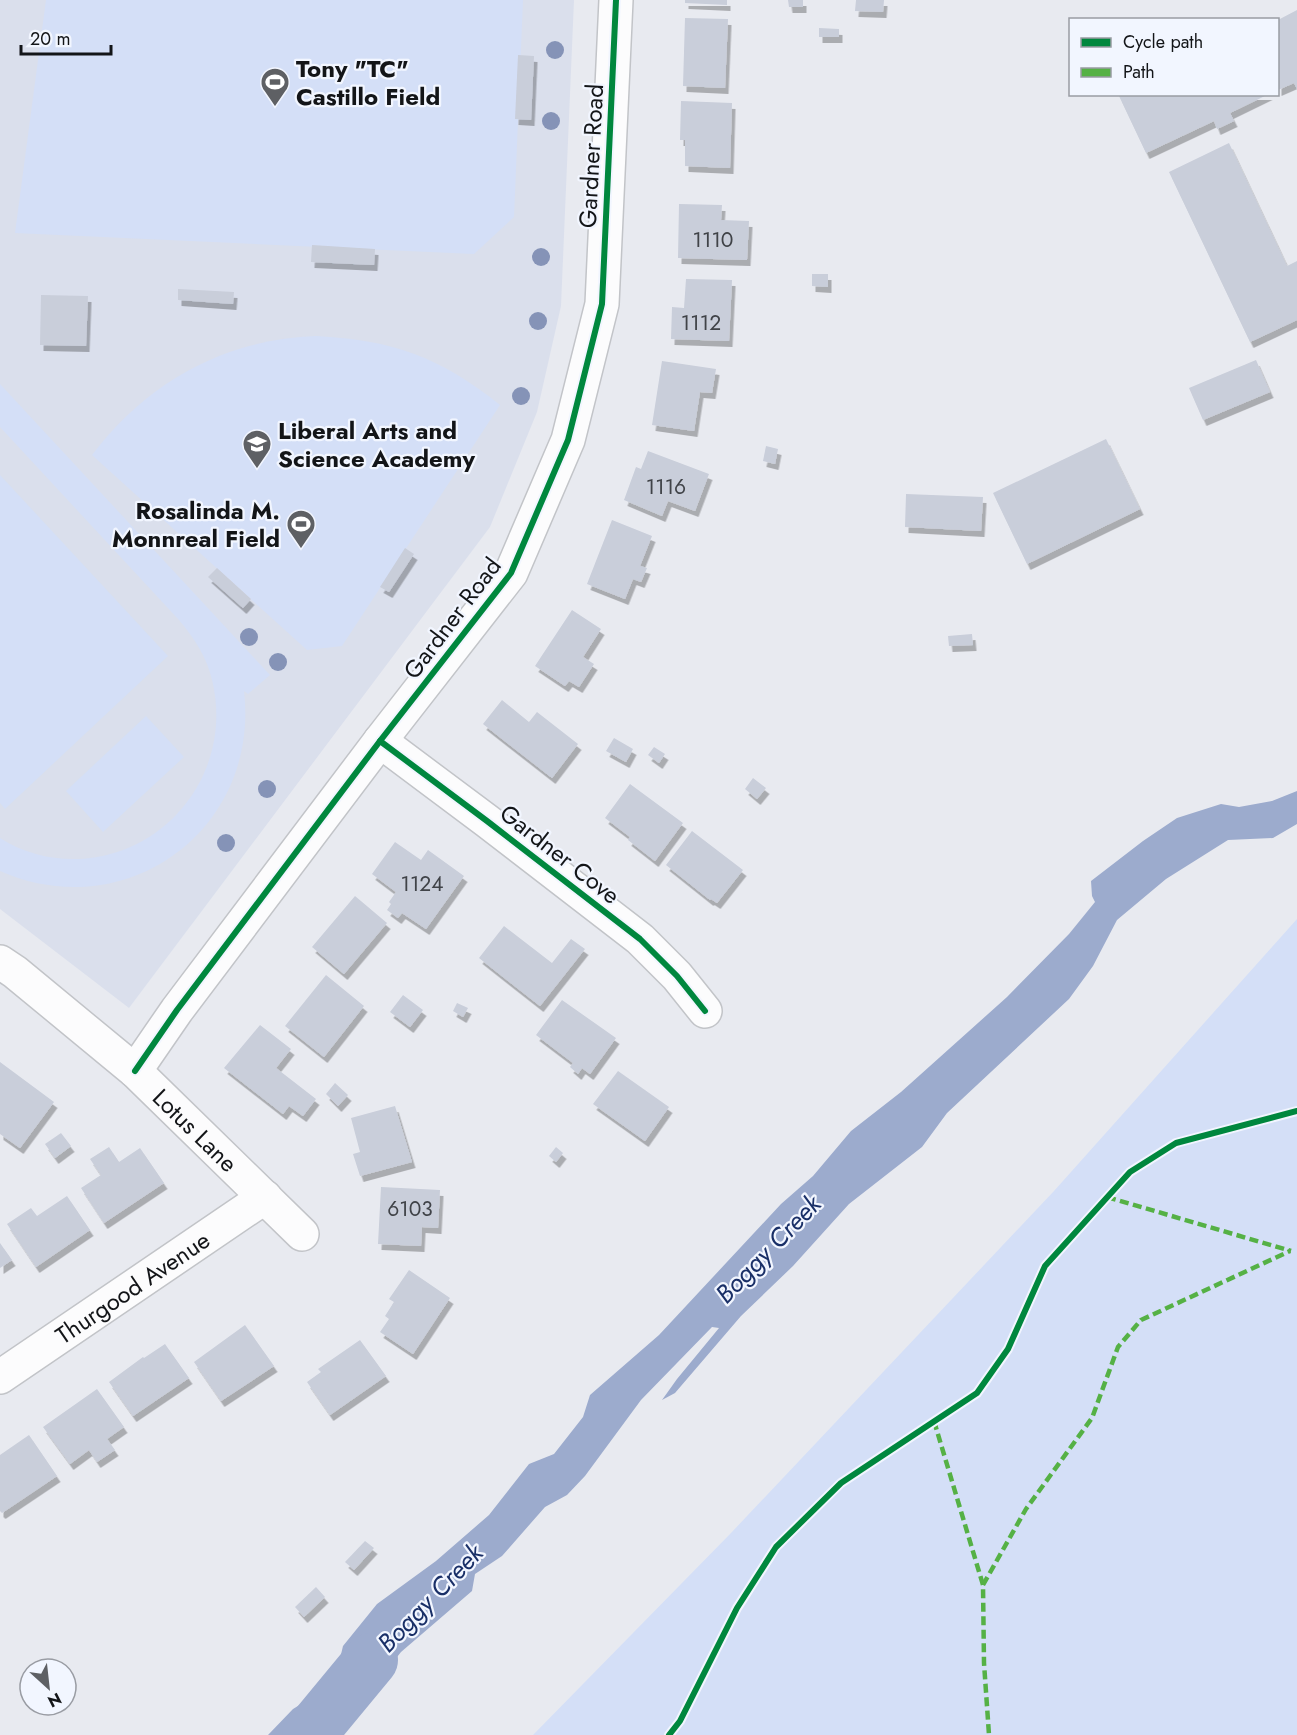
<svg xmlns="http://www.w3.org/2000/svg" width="1297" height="1735" font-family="Jost,sans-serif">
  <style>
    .built { fill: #dadfec }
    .green { fill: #d4dff7 }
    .water { fill: #9cabcd }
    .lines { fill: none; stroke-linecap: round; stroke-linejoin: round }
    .river { stroke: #9cabcd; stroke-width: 54 }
    .building { fill: #c9ceda; filter: url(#shadow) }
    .minor-casing { stroke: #c2c4c8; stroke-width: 36 }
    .minor { stroke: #fcfcfd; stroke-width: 33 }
    .quiet { stroke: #55b145; stroke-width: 4.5; stroke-dasharray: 9 4.5; stroke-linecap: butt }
    .cycleway-casing { stroke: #f2f6ff; stroke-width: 10 }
    .cycleway { stroke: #00873e; stroke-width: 6 }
    .tree { fill: #8593b7 }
    .labels { text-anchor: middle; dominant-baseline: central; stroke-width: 4.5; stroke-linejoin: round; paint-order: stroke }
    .number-label { font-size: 21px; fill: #404348 }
    .poi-label { font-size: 24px; font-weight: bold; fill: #131518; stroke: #f2f6ff; text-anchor: start }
    .street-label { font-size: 24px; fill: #131518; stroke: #f2f6ff }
    .water-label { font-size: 26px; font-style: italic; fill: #192f67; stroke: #f2f6ff }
  </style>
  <defs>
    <filter id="shadow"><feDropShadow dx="3.5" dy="6" stdDeviation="0" flood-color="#0004"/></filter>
  </defs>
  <rect width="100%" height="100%" fill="#e8eaf0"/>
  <!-- built -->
  <path class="built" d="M 0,0 L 574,0 L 561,306 L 537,412 L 490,527 L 129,1008 L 0,909 Z"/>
  <!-- green -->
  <g class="green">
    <path d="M 46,0 L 523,0 L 514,217 L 474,254 L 15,233 Z"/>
    <path d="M 316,336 C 393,340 440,357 500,405 L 342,646 L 307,650 L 92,455 C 147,382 225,339 316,336 Z"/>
    <path d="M 0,384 L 270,675 L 248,694 L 244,691 C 260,829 127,927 0,871 L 0,838 C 23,853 51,860 79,859 C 170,855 234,768 212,680 C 207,657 194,638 179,620 L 0,427 Z"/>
    <path d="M 0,475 L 168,656 L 5,809 L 0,803 Z"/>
    <path d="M 146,716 L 184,757 L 103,832 L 66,791 Z"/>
    <path d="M 1297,919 L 1297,1735 L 533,1735 L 731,1533 L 1054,1191 Z"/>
  </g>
  <!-- water -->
  <path class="water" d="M 1297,791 L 1297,824 L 1273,838 L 1228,840 L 1166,879 L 1117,920 L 1093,966 L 1069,999 L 947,1113 L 922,1147 L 849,1204 L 793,1266 L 741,1316 L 675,1393 L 662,1400 L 677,1379 L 719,1328 L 712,1327 L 641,1400 L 585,1476 L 567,1495 L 545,1507 L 502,1556 L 475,1574 L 472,1591 L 401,1652 L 361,1703 L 315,1721 L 303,1735 L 268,1735 L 293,1709 L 334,1684 L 343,1646 L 377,1604 L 436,1561 L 489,1515 L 529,1464 L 554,1454 L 583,1417 L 590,1395 L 659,1335 L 781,1204 L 813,1176 L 851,1131 L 901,1092 L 1007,997 L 1069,934 L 1095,902 L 1092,896 L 1091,881 L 1143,841 L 1177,818 L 1221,804 L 1239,807 L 1272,801 Z"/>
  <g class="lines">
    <!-- river -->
    <path class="river" d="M 309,1735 L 371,1660"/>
  </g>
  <!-- building -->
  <g class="building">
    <path d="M 685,0 L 727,0 L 727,5 L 685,3 Z"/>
    <path d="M 788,0 L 803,0 L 803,7 L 789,7 Z"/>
    <path d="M 856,0 L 884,0 L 883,12 L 855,11 Z"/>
    <path d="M 1297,10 L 1297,89 L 1294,83 L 1278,90 L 1278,20 Z"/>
    <path d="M 685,18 L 728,19 L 725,88 L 683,86 Z"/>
    <path d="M 819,28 L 839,29 L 839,37 L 819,37 Z"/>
    <path d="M 518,55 L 534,56 L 531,120 L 515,119 Z"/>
    <path d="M 1123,94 L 1269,94 L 1230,113 L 1234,121 L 1217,129 L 1214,121 L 1146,153 L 1119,96 Z"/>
    <path d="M 681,101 L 732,103 L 730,168 L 685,166 L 685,140 L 680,140 Z"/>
    <path d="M 1229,143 L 1287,266 L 1297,261 L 1297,320 L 1250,342 L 1169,172 Z"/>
    <path d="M 679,204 L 722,205 L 721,220 L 749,221 L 747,260 L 678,258 Z"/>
    <path d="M 312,245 L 375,249 L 374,265 L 311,262 Z"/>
    <path d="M 812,274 L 828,274 L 828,287 L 812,286 Z"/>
    <path d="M 686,279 L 732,280 L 729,341 L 671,339 L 672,307 L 684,308 Z"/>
    <path d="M 178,289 L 234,292 L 233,304 L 178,300 Z"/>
    <path d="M 41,295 L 88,296 L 86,346 L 40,345 Z"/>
    <path d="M 1256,360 L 1270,392 L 1203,420 L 1189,388 Z"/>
    <path d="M 662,361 L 716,369 L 712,393 L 700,392 L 694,431 L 652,425 Z"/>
    <path d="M 1106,439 L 1140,509 L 1027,564 L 993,493 Z"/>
    <path d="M 766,446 L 778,449 L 775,464 L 763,461 Z"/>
    <path d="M 648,451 L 709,474 L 695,511 L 668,501 L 662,516 L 624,500 L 636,467 L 641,469 Z"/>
    <path d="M 906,494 L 983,497 L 981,531 L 905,527 Z"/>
    <path d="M 612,520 L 652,536 L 640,566 L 647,568 L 641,582 L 633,579 L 625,599 L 587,584 Z"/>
    <path d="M 405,548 L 414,554 L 389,592 L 380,587 Z"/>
    <path d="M 217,568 L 251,599 L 243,608 L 208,577 Z"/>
    <path d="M 572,610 L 601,629 L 583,657 L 594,664 L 579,687 L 569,681 L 565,686 L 535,666 Z"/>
    <path d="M 972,634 L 973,645 L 949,646 L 948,636 Z"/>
    <path d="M 502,700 L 529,722 L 537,712 L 578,744 L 552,778 L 483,724 Z"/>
    <path d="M 614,738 L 633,749 L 626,762 L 606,751 Z"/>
    <path d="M 654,747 L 665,754 L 659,763 L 648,755 Z"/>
    <path d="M 753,778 L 766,788 L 757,799 L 745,789 Z"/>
    <path d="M 630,784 L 683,823 L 655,861 L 628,840 L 630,837 L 605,818 Z"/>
    <path d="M 692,831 L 743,870 L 717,903 L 711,899 L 710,900 L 666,865 Z"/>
    <path d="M 395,842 L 421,860 L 428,850 L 464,876 L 426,929 L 402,913 L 398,918 L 387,910 L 391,904 L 389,902 L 396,892 L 372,874 Z"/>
    <path d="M 355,896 L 387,923 L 344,974 L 312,947 Z"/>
    <path d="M 504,926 L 552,963 L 571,939 L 585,949 L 540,1006 L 479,958 Z"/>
    <path d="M 326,975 L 364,1006 L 324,1057 L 285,1026 Z"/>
    <path d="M 403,995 L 423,1010 L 410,1027 L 390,1012 Z"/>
    <path d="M 562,1000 L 616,1038 L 590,1074 L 582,1068 L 578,1074 L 570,1067 L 573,1063 L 536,1035 Z"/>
    <path d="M 457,1003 L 468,1008 L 463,1017 L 453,1011 Z"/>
    <path d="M 260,1025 L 291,1049 L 276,1068 L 316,1099 L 303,1116 L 289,1106 L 283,1114 L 224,1068 Z"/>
    <path d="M 0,1062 L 54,1102 L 20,1148 L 0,1134 Z"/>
    <path d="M 618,1071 L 669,1107 L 645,1141 L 593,1104 Z"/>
    <path d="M 335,1083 L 348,1095 L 338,1106 L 326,1094 Z"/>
    <path d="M 395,1106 L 412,1162 L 360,1176 L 353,1154 L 360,1152 L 351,1118 Z"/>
    <path d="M 61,1133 L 71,1146 L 55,1158 L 45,1144 Z"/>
    <path d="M 109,1147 L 119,1162 L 140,1148 L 164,1183 L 104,1223 L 81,1188 L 101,1175 L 90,1159 Z"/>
    <path d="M 556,1147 L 563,1153 L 556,1162 L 549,1156 Z"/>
    <path d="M 381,1187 L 440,1190 L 438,1228 L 422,1227 L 421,1246 L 378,1244 Z"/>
    <path d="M 67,1196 L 90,1230 L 36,1267 L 7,1224 L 31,1208 L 37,1216 Z"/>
    <path d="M 0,1243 L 12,1260 L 0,1268 Z"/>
    <path d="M 409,1270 L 450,1298 L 413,1354 L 380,1332 L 389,1319 L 385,1316 L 394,1302 L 389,1299 Z"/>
    <path d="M 245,1325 L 274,1366 L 221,1401 L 194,1362 Z"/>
    <path d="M 360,1340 L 386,1376 L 330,1415 L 307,1382 L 321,1372 L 318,1369 Z"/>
    <path d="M 165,1344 L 189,1378 L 133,1416 L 109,1382 L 143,1357 L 144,1358 Z"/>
    <path d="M 97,1389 L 124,1427 L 107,1439 L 115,1450 L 97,1462 L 89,1450 L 70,1464 L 43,1427 Z"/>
    <path d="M 29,1435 L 57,1476 L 2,1513 L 0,1511 L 0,1455 Z"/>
    <path d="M 365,1541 L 374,1548 L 354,1570 L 345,1562 Z"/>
    <path d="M 316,1587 L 325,1597 L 304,1617 L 295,1607 Z"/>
  </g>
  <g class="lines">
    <!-- minor casing -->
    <g class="minor-casing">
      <g id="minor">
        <path d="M 380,741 L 487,821 L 640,939 L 677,976 L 705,1011"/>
        <path id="s1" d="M 0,962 L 15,972 L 135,1071 L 302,1234"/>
        <path d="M 135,1071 L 177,1010 L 380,741 L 511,573 L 568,440 L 602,304 L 616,0"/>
        <path id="s2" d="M 0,1377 L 265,1197"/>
      </g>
    </g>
    <!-- minor -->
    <use href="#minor" class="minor"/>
    <!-- quiet -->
    <g class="quiet">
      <path d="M 1107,1197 L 1291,1251"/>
      <path d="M 934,1421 L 983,1585 L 984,1663 L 989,1735"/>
      <path d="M 983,1585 L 1026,1509 L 1092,1418 L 1118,1347 L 1141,1320 L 1290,1251"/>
    </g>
    <!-- cycleway casing -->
    <g class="cycleway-casing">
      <g id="cycleway">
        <path d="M 380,741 L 487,821 L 640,939 L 677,976 L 705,1011"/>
        <path d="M 135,1071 L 177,1010 L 380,741 L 511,573 L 568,440 L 602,304 L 616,0"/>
        <path d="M 669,1735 L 680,1721 L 737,1608 L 776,1547 L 841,1483 L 977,1393 L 1008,1349 L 1045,1266 L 1130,1172 L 1176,1143 L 1297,1111"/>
      </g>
    </g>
    <!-- cycleway -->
    <use href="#cycleway" class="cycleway"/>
  </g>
  <!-- trees -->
  <g class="tree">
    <circle cx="555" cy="50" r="9"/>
    <circle cx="551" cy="121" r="9"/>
    <circle cx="541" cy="257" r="9"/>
    <circle cx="538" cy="321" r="9"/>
    <circle cx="521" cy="396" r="9"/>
    <circle cx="249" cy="637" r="9"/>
    <circle cx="278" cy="662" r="9"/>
    <circle cx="267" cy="789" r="9"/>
    <circle cx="226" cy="843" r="9"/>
  </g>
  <!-- icons -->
  <defs>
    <g id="stadium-pin" transform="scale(1.5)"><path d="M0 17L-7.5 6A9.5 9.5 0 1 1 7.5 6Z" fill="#5e6064" stroke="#f2f6ff"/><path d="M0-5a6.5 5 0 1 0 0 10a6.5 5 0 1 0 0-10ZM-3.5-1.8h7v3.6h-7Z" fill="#fff"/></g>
    <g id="school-pin" transform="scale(1.5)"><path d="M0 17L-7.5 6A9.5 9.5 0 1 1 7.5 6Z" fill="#5e6064" stroke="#f2f6ff"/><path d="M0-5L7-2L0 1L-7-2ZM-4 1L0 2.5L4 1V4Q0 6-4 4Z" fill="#fff"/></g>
  </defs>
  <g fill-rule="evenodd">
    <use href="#stadium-pin" x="275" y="82"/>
    <use href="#school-pin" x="257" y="444"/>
    <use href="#stadium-pin" x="301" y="524"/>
  </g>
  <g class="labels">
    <!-- number labels -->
    <g class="number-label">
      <text x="713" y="240">1110</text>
      <text x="701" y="323">1112</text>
      <text x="666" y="487">1116</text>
      <text x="422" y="884">1124</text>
      <text x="410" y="1209">6103</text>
    </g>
    <!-- poi labels -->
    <g class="poi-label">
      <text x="296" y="68">Tony "TC"<tspan x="296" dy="28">Castillo Field</tspan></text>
      <text x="278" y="430">Liberal Arts and<tspan x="278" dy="28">Science Academy</tspan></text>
      <text x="280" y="510" text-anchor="end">Rosalinda M.<tspan x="280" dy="28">Monnreal Field</tspan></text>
    </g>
    <!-- street labels -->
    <g class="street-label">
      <text transform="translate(591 156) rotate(-87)">Gardner Road</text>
      <text transform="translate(452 618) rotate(-53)">Gardner Road</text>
      <text transform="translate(560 854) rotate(38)">Gardner Cove</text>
      <text stroke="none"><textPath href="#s1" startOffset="258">Lotus Lane</textPath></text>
      <text stroke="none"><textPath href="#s2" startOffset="160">Thurgood Avenue</textPath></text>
    </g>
    <!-- water labels -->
    <g class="water-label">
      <text transform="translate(768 1249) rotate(-46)">Boggy Creek</text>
      <text transform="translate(430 1598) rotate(-46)">Boggy Creek</text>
    </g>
  </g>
  <!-- legend -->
  <rect x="1069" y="18" width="210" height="78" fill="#f2f6ff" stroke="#999ca3" stroke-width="1.5"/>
  <rect x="1081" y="38" width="30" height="9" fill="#00873e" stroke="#999ca3" stroke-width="1.5"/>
  <text x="1123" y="48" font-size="18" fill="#131518">Cycle path</text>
  <rect x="1081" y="68" width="30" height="9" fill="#55b145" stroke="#999ca3" stroke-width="1.5"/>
  <text x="1123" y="78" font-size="18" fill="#131518">Path</text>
  <!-- north arrow -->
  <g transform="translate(48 1687) rotate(153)"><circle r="28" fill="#f2f6ff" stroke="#999ca3" stroke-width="1.5"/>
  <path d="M0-4.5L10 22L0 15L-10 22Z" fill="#5e6064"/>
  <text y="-9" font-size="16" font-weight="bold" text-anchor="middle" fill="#131518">N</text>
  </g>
  <!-- scale -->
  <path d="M21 45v9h90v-9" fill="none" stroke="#131518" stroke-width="3"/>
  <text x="30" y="45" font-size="18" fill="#131518" stroke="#f2f6ff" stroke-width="4.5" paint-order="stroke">20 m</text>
</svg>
